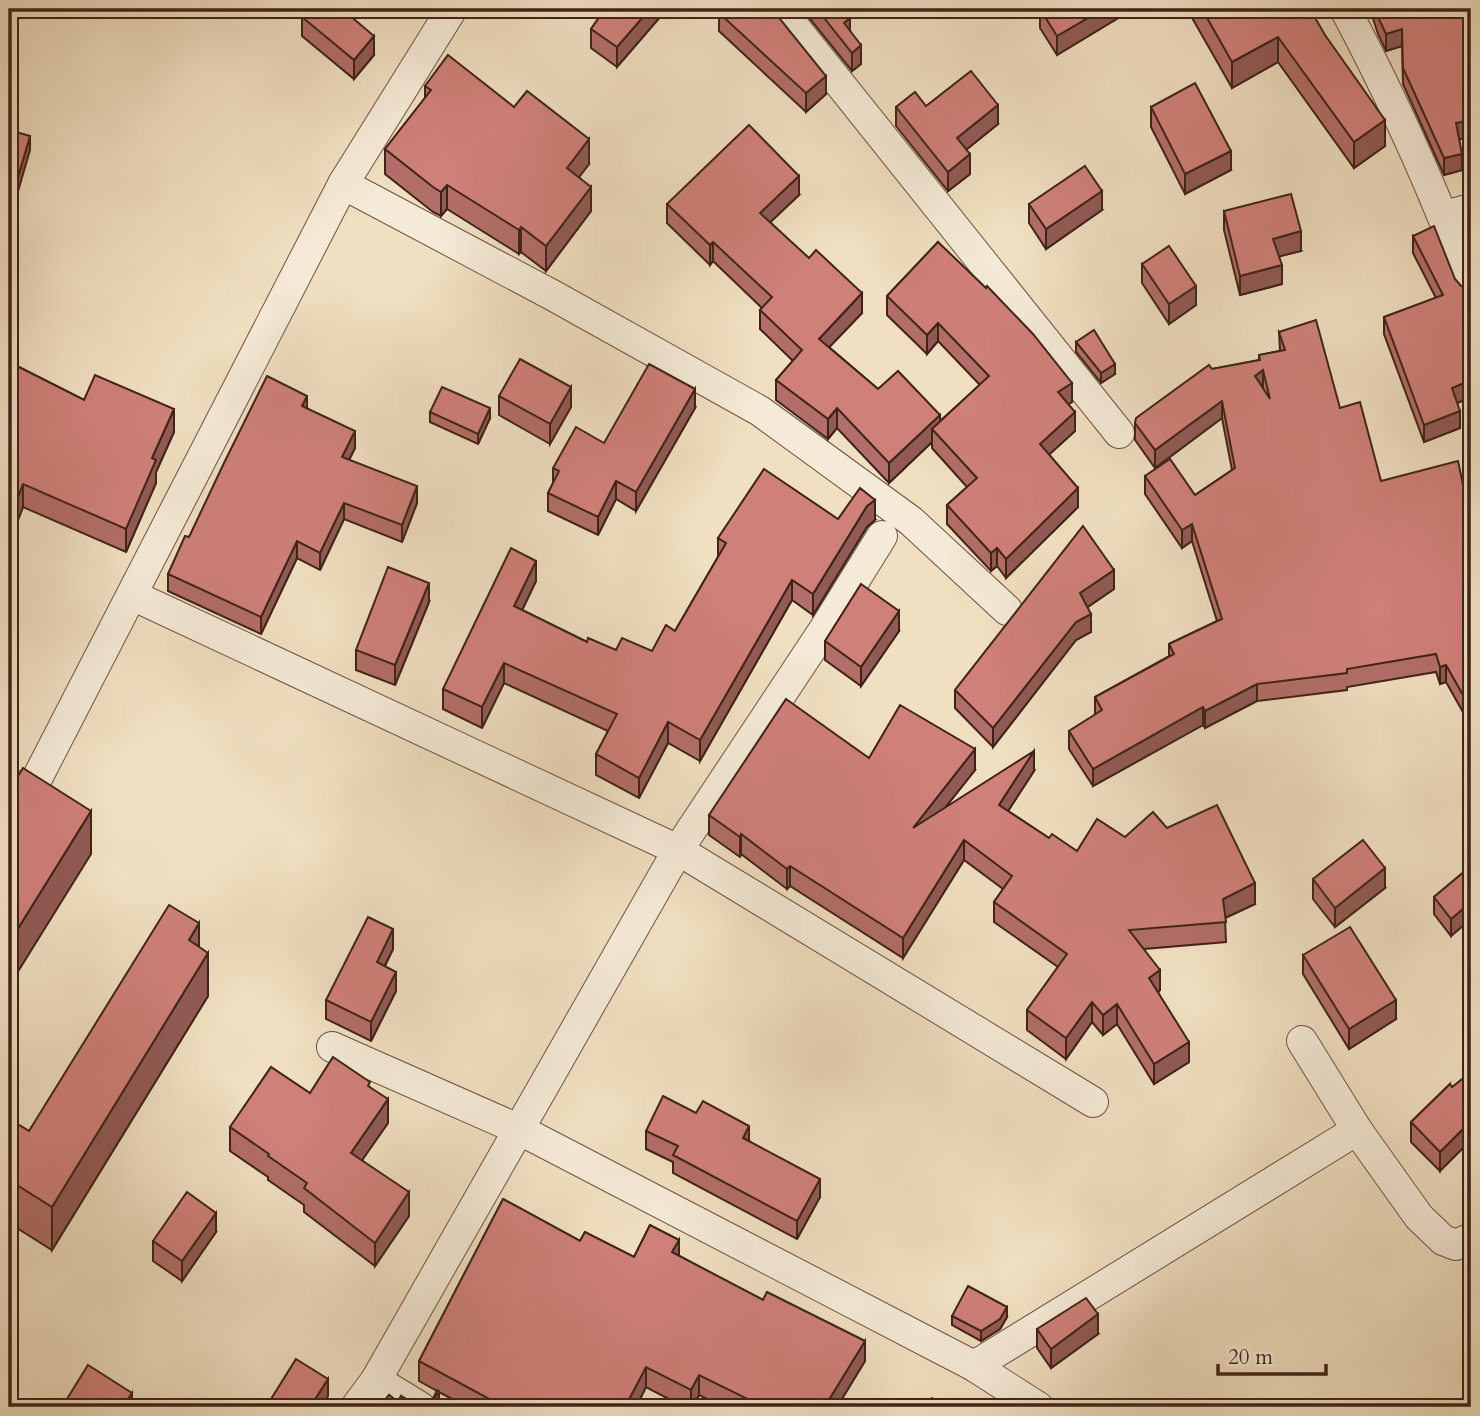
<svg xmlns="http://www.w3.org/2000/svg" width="1480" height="1416" font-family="Cardo,serif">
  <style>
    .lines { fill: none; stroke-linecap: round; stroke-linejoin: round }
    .minor-casing { stroke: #6c5242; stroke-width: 32 }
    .minor { stroke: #f5ead7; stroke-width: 30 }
    .wall { fill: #b26e68; stroke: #402318; stroke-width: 2 }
    .shaded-wall { fill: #915a55; stroke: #402318; stroke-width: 2 }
    .building { fill: #cf8079; stroke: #402318; stroke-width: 2; fill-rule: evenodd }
  </style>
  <rect width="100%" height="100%" fill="#f0dfc1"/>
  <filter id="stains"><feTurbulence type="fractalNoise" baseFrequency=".00286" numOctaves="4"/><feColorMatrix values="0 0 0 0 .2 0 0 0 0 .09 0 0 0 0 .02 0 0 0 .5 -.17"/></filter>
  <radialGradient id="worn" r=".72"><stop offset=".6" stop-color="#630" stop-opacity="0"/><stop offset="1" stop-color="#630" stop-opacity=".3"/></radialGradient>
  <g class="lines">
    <!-- minor casing -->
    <g class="minor-casing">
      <g id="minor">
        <path d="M 780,9 L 1119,433"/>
        <path d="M 1345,9 C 1393,99 1435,193 1471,289"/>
        <path d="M 343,184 L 554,296 L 760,411 L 911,521 L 1007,610"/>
        <path d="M 1444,216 L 1471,209"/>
        <path d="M 132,595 L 678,850 L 1093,1102"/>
        <path d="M 9,783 L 30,792 L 343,184 L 452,9"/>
        <path d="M 1302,1041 L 1357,1130 L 1419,1217 L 1443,1240 L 1456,1245 L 1471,1238"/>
        <path d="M 332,1047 L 520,1130 L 974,1366 L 1038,1407"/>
        <path d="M 974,1366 L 1357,1130"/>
        <path d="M 376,1380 L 420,1407"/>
        <path d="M 356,1407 L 376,1380 L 678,850 L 825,628 L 882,536"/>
      </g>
    </g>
    <!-- minor -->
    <use href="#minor" class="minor"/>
  </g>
  <!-- wall -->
  <g class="wall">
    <path d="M 605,9 L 667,9 L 617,67 L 591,48 L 591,29 Z"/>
    <path d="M 802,9 L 843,9 L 861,64 L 852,71 Z"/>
    <path d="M 1040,9 L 1133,9 L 1057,55 L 1040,28 Z"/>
    <path d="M 1187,9 L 1310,9 L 1385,146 L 1354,168 L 1278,62 L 1232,88 Z"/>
    <path d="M 1370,9 L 1471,9 L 1459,139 L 1462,170 L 1444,175 L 1403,84 L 1402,46 L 1386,51 L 1378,34 Z"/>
    <path d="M 719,13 L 826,94 L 806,112 L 719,31 Z"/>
    <path d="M 302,17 L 374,55 L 354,79 L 302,36 Z"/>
    <path d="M 425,86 L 589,164 L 579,177 L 591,211 L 546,271 L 521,252 L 519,254 L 447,209 L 441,216 L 433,212 L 385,174 L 385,149 L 425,98 Z"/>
    <path d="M 926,106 L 998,124 L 966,150 L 970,174 L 948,191 L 896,126 L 896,107 Z"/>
    <path d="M 1151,107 L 1231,170 L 1185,194 L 1151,127 Z"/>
    <path d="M 799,195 L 770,222 L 862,313 L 829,347 L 878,389 L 940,421 L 980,385 L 938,341 L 927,354 L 887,315 L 887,296 L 938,242 L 1072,402 L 1068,404 L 1075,431 L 1049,454 L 1078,507 L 1006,578 L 997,566 L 991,571 L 947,524 L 947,505 L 967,487 L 932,448 L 932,442 L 889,483 L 837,428 L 828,439 L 776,400 L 776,380 L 793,361 L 760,329 L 760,310 L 762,308 L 713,261 L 710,265 L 667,223 L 667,204 Z"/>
    <path d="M 1029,204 L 1102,210 L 1046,249 L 1029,223 Z"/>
    <path d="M 1471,210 L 1471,241 L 1466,228 L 1466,212 Z"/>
    <path d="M 1224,211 L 1301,251 L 1279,256 L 1282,284 L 1240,295 L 1224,230 Z"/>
    <path d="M 1413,236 L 1461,286 L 1471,289 L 1471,397 L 1457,403 L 1460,428 L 1424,442 L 1384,334 L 1384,317 L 1436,298 L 1413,253 Z"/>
    <path d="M 1142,264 L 1196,305 L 1169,324 L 1142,283 Z"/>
    <path d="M 1279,332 L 1340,408 L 1381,481 L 1464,490 L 1471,487 L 1468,721 L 1446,682 L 1440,684 L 1436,672 L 1347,687 L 1347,690 L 1257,701 L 1205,728 L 1203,725 L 1093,786 L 1069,749 L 1069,731 L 1095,715 L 1095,697 L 1169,656 L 1169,644 L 1217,621 L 1192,541 L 1182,548 L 1145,494 L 1145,476 L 1195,495 L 1232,470 L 1222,418 L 1155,468 L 1135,440 L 1135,423 L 1212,369 L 1259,360 L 1259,355 L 1280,351 Z"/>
    <path d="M 1076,342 L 1115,374 L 1101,383 L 1076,352 Z"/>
    <path d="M 9,362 L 84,400 L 174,432 L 156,472 L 156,483 L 126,552 L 23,507 L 16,525 L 9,522 Z"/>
    <path d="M 499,396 L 571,407 L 550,444 L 499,415 Z"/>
    <path d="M 307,408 L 355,448 L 349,460 L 417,503 L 402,542 L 344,519 L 320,570 L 297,558 L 261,634 L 168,591 L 168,574 L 189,537 Z"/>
    <path d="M 695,408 L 636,511 L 616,499 L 598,535 L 548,511 L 548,493 L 553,483 L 553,468 L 604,443 Z"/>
    <path d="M 430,412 L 490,418 L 478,444 L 430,422 Z"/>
    <path d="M 838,519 L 875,520 L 867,527 L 813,615 L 792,600 L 700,761 L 668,743 L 639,798 L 596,775 L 596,754 L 608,731 L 504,683 L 482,728 L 443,709 L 443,689 L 536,581 L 522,610 L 587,642 L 616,650 L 652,651 L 675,631 L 718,557 L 718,538 Z"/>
    <path d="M 1114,589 L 1088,607 L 1091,632 L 1076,640 L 993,747 L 955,708 L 955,690 Z"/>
    <path d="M 429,602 L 395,685 L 356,670 L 356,650 Z"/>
    <path d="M 899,631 L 861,686 L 825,660 L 825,641 Z"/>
    <path d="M 869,758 L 975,770 L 945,808 L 1034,771 L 1008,811 L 1049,838 L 1077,851 L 1125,837 L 1167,828 L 1255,904 L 1225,918 L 1226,942 L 1144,949 L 1160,990 L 1158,992 L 1189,1062 L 1154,1084 L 1117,1024 L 1103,1035 L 1092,1022 L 1066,1059 L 1027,1030 L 1027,1010 L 1058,967 L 994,922 L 994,902 L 1003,889 L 964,860 L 903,958 L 790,886 L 787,889 L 741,854 L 740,857 L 709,835 L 709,815 Z"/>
    <path d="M 1471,866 L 1451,936 L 1434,914 L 1434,897 Z"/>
    <path d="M 1313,879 L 1385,888 L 1335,927 L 1313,899 Z"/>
    <path d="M 199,947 L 208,996 L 52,1250 L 9,1223 L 9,1119 L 29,1131 Z"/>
    <path d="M 393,949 L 385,966 L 396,991 L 371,1041 L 326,1019 L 326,1000 Z"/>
    <path d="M 1303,955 L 1396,1019 L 1349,1049 L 1303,974 Z"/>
    <path d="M 1450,1084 L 1440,1171 L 1411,1142 L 1411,1122 Z"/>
    <path d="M 370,1087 L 388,1123 L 362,1160 L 409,1216 L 375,1266 L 304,1212 L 304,1205 L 268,1180 L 268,1177 L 230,1151 L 230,1127 L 310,1093 Z"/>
    <path d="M 646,1131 L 749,1141 L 820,1197 L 797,1239 L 673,1173 L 673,1162 L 646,1149 Z"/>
    <path d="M 503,1199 L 580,1241 L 585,1232 L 634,1257 L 650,1225 L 679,1240 L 679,1256 L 763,1300 L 767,1292 L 865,1341 L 865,1361 L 837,1407 L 724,1407 L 699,1395 L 692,1407 L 684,1407 L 646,1387 L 636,1407 L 467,1407 L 439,1392 L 439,1407 L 380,1407 L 389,1395 L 398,1402 L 401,1396 L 411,1402 L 420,1405 L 429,1403 L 434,1397 L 437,1391 L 419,1381 L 419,1361 Z"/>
    <path d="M 216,1232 L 182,1281 L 153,1261 L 153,1241 Z"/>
    <path d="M 952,1316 L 1007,1317 L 1000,1329 L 981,1341 L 952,1325 Z"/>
    <path d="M 1037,1329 L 1098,1334 L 1051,1368 L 1037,1348 Z"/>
  </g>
  <!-- shaded-wall -->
  <g class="shaded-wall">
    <path d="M 650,9 L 667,9 L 617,67 L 617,47 Z"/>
    <path d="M 1103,9 L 1133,9 L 1057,55 L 1057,36 Z"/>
    <path d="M 850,18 L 850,36 L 844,23 Z"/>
    <path d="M 1402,29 L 1402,46 L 1386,51 L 1386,34 Z"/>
    <path d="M 374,36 L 374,55 L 354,79 L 354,60 Z"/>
    <path d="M 1278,37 L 1278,62 L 1232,88 L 1232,62 Z"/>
    <path d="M 861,45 L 861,64 L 852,71 L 852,53 Z"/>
    <path d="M 826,76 L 826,94 L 806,112 L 806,93 Z"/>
    <path d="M 998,105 L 998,124 L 957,157 L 957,138 Z"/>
    <path d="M 1385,120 L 1385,146 L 1354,168 L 1354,142 Z"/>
    <path d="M 1471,120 L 1471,137 L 1456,140 L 1456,123 Z"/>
    <path d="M 30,136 L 30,150 L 9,222 L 9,208 Z"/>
    <path d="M 589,139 L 589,164 L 567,193 L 567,168 Z"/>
    <path d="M 1231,151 L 1231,170 L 1185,194 L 1185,174 Z"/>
    <path d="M 970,154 L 970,174 L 948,191 L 948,172 Z"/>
    <path d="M 1462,154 L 1462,170 L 1444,175 L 1444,158 Z"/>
    <path d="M 799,176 L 799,195 L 760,232 L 760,213 Z"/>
    <path d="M 447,185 L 447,209 L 441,216 L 441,192 Z"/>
    <path d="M 591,187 L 591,211 L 546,271 L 546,246 Z"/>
    <path d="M 1102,191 L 1102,210 L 1046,249 L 1046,229 Z"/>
    <path d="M 521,227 L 521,252 L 519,254 L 519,230 Z"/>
    <path d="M 1301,231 L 1301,251 L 1273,258 L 1273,239 Z"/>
    <path d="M 713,242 L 713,261 L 710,265 L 710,245 Z"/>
    <path d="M 1282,265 L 1282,284 L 1240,295 L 1240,276 Z"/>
    <path d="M 1196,286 L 1196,305 L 1169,324 L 1169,304 Z"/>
    <path d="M 862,293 L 862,313 L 819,358 L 819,339 Z"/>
    <path d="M 938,323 L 938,341 L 927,354 L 927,335 Z"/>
    <path d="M 1115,364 L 1115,374 L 1101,383 L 1101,373 Z"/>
    <path d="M 1263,370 L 1263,388 L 1255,376 Z"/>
    <path d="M 1471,380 L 1471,397 L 1452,405 L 1452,388 Z"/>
    <path d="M 1072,383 L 1072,402 L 1058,411 L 1058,392 Z"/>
    <path d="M 571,387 L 571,407 L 550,444 L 550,424 Z"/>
    <path d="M 695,389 L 695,408 L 636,511 L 636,492 Z"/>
    <path d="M 307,396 L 307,413 L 302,406 Z"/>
    <path d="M 1222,401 L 1222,418 L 1155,468 L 1155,450 Z"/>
    <path d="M 490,408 L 490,418 L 478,444 L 478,434 Z"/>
    <path d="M 837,408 L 837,428 L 828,439 L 828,419 Z"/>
    <path d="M 174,409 L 174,432 L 156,472 L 156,483 L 126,552 L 126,529 L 152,458 Z"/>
    <path d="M 1460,411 L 1460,428 L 1424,442 L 1424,425 Z"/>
    <path d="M 1075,412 L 1075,431 L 1040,463 L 1040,444 Z"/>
    <path d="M 940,415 L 940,435 L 932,429 L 932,442 L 889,483 L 889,463 Z"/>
    <path d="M 355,431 L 355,448 L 342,474 L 342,457 Z"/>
    <path d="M 616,481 L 616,499 L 598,535 L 598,517 Z"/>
    <path d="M 23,484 L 23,507 L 16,525 L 16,502 Z"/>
    <path d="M 417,486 L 417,503 L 402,542 L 402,525 Z"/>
    <path d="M 1078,488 L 1078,507 L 1006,578 L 1006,559 Z"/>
    <path d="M 875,500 L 875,520 L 867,527 L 813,615 L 813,594 L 867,506 Z"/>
    <path d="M 344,503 L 344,519 L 320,570 L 320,553 Z"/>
    <path d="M 1192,524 L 1192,541 L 1182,548 L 1182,530 Z"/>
    <path d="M 297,541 L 297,558 L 261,634 L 261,617 Z"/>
    <path d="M 997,548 L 997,566 L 991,571 L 991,553 Z"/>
    <path d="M 536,561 L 536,581 L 514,627 L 514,606 Z"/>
    <path d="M 1114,570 L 1114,589 L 1080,612 L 1080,593 Z"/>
    <path d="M 792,580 L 792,600 L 700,761 L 700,740 Z"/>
    <path d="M 429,583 L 429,602 L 395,685 L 395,665 Z"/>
    <path d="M 899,611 L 899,631 L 861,686 L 861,667 Z"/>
    <path d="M 1091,614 L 1091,632 L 1076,640 L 993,747 L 993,728 L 1076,622 Z"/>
    <path d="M 504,663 L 504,683 L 482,728 L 482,707 Z"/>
    <path d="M 1446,665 L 1446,682 L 1440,684 L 1440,667 Z"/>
    <path d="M 1257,684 L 1257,701 L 1205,728 L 1205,711 Z"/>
    <path d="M 1471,702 L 1471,719 L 1468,721 L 1468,704 Z"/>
    <path d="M 1203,707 L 1203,725 L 1093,786 L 1093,769 Z"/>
    <path d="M 668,722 L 668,743 L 639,798 L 639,778 Z"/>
    <path d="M 975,749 L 975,770 L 913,848 L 913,828 Z"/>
    <path d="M 1034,751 L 1034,771 L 999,825 L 999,805 Z"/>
    <path d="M 91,811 L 91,854 L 9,986 L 9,943 Z"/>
    <path d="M 741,834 L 741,854 L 740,857 L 740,837 Z"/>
    <path d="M 964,840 L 964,860 L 903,958 L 903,938 Z"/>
    <path d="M 790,866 L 790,886 L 787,889 L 787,869 Z"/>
    <path d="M 1385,868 L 1385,888 L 1335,927 L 1335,908 Z"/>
    <path d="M 1255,883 L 1255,904 L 1223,919 L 1223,899 Z"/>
    <path d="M 1471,902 L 1471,919 L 1451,936 L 1451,919 Z"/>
    <path d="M 199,923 L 199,966 L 189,940 Z"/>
    <path d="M 393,929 L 393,949 L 377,981 L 377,962 Z"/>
    <path d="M 208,953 L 208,996 L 52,1250 L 52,1207 Z"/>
    <path d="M 1160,970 L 1160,990 L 1149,999 L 1149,978 Z"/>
    <path d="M 396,972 L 396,991 L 371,1041 L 371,1022 Z"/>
    <path d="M 1396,1000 L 1396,1019 L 1349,1049 L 1349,1029 Z"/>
    <path d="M 1092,1002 L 1092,1022 L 1066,1059 L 1066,1038 Z"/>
    <path d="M 1117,1004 L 1117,1024 L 1103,1035 L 1103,1015 Z"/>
    <path d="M 1189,1042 L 1189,1062 L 1154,1084 L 1154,1064 Z"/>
    <path d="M 388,1099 L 388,1123 L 351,1176 L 351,1153 Z"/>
    <path d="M 1471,1121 L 1471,1140 L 1440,1171 L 1440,1152 Z"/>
    <path d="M 749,1126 L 749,1145 L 743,1138 Z"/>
    <path d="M 820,1179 L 820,1197 L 797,1239 L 797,1221 Z"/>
    <path d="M 409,1192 L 409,1216 L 375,1266 L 375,1243 Z"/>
    <path d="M 216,1213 L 216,1232 L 182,1281 L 182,1261 Z"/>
    <path d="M 679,1240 L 679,1261 L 672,1252 Z"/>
    <path d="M 1007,1307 L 1007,1317 L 1000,1329 L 981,1341 L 981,1331 Z"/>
    <path d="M 1098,1314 L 1098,1334 L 1051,1368 L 1051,1349 Z"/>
    <path d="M 865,1341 L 865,1361 L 837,1407 L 827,1407 L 827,1403 Z"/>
    <path d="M 646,1367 L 646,1387 L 636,1407 L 625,1407 Z"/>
    <path d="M 699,1375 L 699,1395 L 692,1407 L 691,1407 L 691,1390 Z"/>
    <path d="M 328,1379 L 328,1396 L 321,1407 L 310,1407 Z"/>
    <path d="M 439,1392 L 439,1407 L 427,1407 Z"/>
    <path d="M 132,1393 L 132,1407 L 128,1407 L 128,1399 Z"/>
  </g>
  <!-- building -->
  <g class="building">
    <path d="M 309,9 L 342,9 L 374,36 L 354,60 L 302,17 Z"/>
    <path d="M 605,9 L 650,9 L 617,47 L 591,29 Z"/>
    <path d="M 722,9 L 772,9 L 826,76 L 806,93 L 719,13 Z"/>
    <path d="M 817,9 L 843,9 L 850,18 L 844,23 L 861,45 L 852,53 Z"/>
    <path d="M 1040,9 L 1103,9 L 1057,36 Z"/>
    <path d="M 1202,9 L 1310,9 L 1325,35 L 1385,120 L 1354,142 L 1278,37 L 1232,62 Z"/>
    <path d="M 1375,9 L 1471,9 L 1471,120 L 1456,123 L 1462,154 L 1444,158 L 1403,68 L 1402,29 L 1386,34 L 1378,17 Z"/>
    <path d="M 448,55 L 514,107 L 527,91 L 589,139 L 567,168 L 591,187 L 546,246 L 521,227 L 519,230 L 447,185 L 441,192 L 433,187 L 385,149 L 431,90 L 425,86 Z"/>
    <path d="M 971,71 L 998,105 L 957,138 L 970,154 L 948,172 L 896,107 L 915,92 L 926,106 Z"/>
    <path d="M 1195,83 L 1231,151 L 1185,174 L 1151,107 Z"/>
    <path d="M 749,125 L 799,176 L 760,213 L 809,258 L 816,250 L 862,293 L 819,339 L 878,389 L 898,371 L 940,415 L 889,463 L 837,408 L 828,419 L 776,380 L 802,350 L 760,310 L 772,297 L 713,242 L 710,245 L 667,204 Z"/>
    <path d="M 9,130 L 30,136 L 9,208 Z"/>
    <path d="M 1085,166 L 1102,191 L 1046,229 L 1029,204 Z"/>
    <path d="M 1291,194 L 1301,231 L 1273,239 L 1282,265 L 1240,276 L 1224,211 Z"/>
    <path d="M 1471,210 L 1471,225 L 1466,212 Z"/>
    <path d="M 1434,226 L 1455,279 L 1461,286 L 1471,289 L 1471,380 L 1452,388 L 1460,411 L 1424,425 L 1384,317 L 1443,295 L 1413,236 Z"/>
    <path d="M 938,242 L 986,288 L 987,286 L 1033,334 L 1072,383 L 1058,392 L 1075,412 L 1040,444 L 1078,488 L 1006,559 L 997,548 L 991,553 L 947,505 L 977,478 L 932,429 L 989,376 L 938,323 L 927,335 L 887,296 Z"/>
    <path d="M 1169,246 L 1196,286 L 1169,304 L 1142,264 Z"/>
    <path d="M 1316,320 L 1340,408 L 1360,402 L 1381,481 L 1458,461 L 1464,490 L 1471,487 L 1471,702 L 1468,704 L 1446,665 L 1440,667 L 1436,654 L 1347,669 L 1347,673 L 1257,684 L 1205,711 L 1203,707 L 1093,769 L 1069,731 L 1102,710 L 1095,697 L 1174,654 L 1169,644 L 1222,619 L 1192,524 L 1182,530 L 1145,476 L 1170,459 L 1195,495 L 1235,468 L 1222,401 L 1155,450 L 1135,423 L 1136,418 L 1209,365 L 1212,369 L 1260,360 L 1259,355 L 1285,350 L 1279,332 ZM 1263,370 L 1270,399 L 1255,376 Z"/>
    <path d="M 1094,330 L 1115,364 L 1101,373 L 1076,342 Z"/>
    <path d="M 520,359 L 571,387 L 550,424 L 499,396 Z"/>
    <path d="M 9,362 L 84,400 L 95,375 L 174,409 L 152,458 L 156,460 L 126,529 L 23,484 L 16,502 L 9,499 Z"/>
    <path d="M 649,364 L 695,389 L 636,492 L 616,481 L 598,517 L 548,493 L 559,471 L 553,468 L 576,427 L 604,443 Z"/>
    <path d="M 267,376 L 307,396 L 302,406 L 355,431 L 342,457 L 417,486 L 402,525 L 344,503 L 320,553 L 297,541 L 261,617 L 168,574 L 185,536 L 189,537 L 224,463 Z"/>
    <path d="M 442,387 L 490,408 L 478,434 L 430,412 Z"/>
    <path d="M 764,469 L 838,519 L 860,488 L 875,500 L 867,506 L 813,594 L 792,580 L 700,740 L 668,722 L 639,778 L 596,754 L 617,714 L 504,663 L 482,707 L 443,689 L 511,548 L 536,561 L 514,606 L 587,642 L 588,638 L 616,650 L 622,638 L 652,651 L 666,625 L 675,631 L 726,543 L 718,538 Z"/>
    <path d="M 1083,526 L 1114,570 L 1080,593 L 1091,614 L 1076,622 L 993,728 L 955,690 Z"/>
    <path d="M 388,567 L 429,583 L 395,665 L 356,650 Z"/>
    <path d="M 861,584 L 899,611 L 861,667 L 825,641 Z"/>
    <path d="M 786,699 L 869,758 L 900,705 L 975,749 L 913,828 L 1034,751 L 999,805 L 1049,838 L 1052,834 L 1077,851 L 1097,819 L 1125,837 L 1153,812 L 1167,828 L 1217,805 L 1255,883 L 1223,899 L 1226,922 L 1129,930 L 1160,970 L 1149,978 L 1189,1042 L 1154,1064 L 1117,1004 L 1103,1015 L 1092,1002 L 1066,1038 L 1027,1010 L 1067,954 L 994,902 L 1012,876 L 964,840 L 903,938 L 790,866 L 787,869 L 741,834 L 740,837 L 709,815 Z"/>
    <path d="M 23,768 L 91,811 L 9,943 L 9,791 Z"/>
    <path d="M 1363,840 L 1385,868 L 1335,908 L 1313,879 Z"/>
    <path d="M 1471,866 L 1471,902 L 1451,919 L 1434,897 Z"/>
    <path d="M 169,905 L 199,923 L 189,940 L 208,953 L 52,1207 L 9,1180 L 9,1119 L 29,1131 Z"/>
    <path d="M 368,917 L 393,929 L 377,962 L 396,972 L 371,1022 L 326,1000 Z"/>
    <path d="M 1350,927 L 1396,1000 L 1349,1029 L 1303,955 Z"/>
    <path d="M 333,1057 L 370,1082 L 368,1086 L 388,1099 L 351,1153 L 409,1192 L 375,1243 L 304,1188 L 307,1183 L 268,1156 L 269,1154 L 230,1127 L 271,1067 L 310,1093 Z"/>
    <path d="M 1471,1072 L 1471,1121 L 1440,1152 L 1411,1122 L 1450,1084 L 1452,1087 Z"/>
    <path d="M 663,1096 L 696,1113 L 703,1101 L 749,1126 L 743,1138 L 820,1179 L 797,1221 L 673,1155 L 678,1146 L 646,1131 Z"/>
    <path d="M 187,1192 L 216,1213 L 182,1261 L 153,1241 Z"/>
    <path d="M 503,1199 L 580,1241 L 585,1232 L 634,1257 L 650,1225 L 679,1240 L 672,1252 L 763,1300 L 767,1292 L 865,1341 L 827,1403 L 834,1407 L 764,1407 L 699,1375 L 691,1390 L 646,1367 L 625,1407 L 504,1407 L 419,1361 Z"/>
    <path d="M 968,1286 L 1007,1307 L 1000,1319 L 981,1331 L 952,1316 Z"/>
    <path d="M 1086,1298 L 1098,1314 L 1051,1349 L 1037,1329 Z"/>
    <path d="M 296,1359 L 328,1379 L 310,1407 L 305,1407 L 302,1405 L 300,1407 L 266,1407 Z"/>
    <path d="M 88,1365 L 132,1393 L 128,1399 L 132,1402 L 129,1407 L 62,1407 Z"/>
    <path d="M 437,1390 L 439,1392 L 427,1407 L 380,1407 L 389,1395 L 398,1402 L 401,1396 L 411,1402 L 420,1405 L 429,1403 L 434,1397 Z"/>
    <path d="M 932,1398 L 946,1407 L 926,1407 Z"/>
    <path d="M 245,1399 L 259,1407 L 240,1407 Z"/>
  </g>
  <!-- margin -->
  <rect width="1480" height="1416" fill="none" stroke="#f0dfc1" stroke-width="35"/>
  <rect x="10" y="10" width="1459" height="1395" fill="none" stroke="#402318" stroke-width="3.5"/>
  <rect x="18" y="18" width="1445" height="1381" fill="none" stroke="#402318" stroke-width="2"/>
  <!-- scale -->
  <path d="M1218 1364v10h108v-10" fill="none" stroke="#402318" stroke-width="3.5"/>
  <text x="1228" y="1364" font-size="21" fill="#402318" stroke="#f5ead7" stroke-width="5" paint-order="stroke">20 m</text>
  <rect width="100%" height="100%" filter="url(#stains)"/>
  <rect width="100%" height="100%" fill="url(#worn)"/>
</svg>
